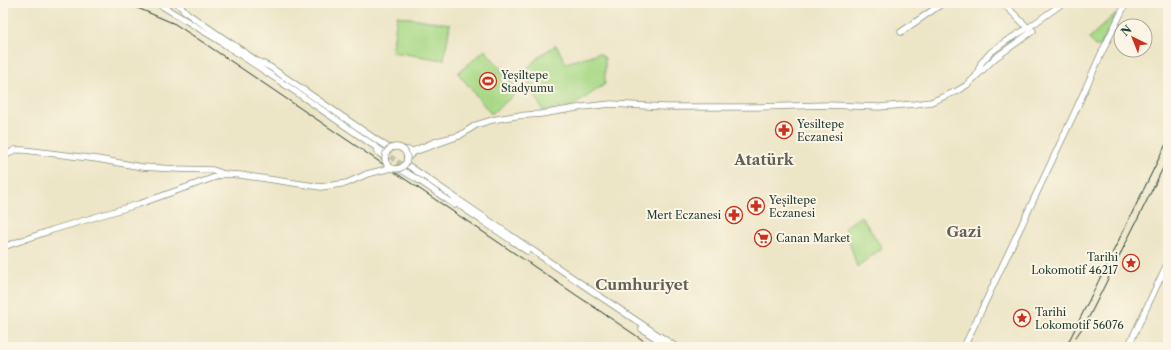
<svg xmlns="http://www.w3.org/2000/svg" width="1171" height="350" font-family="'Libre Caslon Text',serif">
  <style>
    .green { fill: #a9d988; stroke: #648b5e }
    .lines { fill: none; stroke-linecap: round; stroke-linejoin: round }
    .secondary-tunnel { stroke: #c3c3a9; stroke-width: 5.5; stroke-dasharray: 5.5 3; stroke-linecap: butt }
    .secondary-casing { stroke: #86917d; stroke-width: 7 }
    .secondary { stroke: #fff; stroke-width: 5.5 }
    .rail { stroke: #1f3d34; stroke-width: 1 }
    .secondary-bridge-casing { stroke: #86917d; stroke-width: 7; stroke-linecap: butt }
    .secondary-bridge { stroke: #fff; stroke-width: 5.5 }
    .labels { text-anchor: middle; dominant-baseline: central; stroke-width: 4; stroke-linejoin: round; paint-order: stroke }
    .poi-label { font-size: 11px; fill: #1f3d34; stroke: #fcf5e5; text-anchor: start }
    .district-label { font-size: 15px; font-weight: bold; fill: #606258; stroke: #fcf5e5 }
  </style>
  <rect width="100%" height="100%" fill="#fcf5e5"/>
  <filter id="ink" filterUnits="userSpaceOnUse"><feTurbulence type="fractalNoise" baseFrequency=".025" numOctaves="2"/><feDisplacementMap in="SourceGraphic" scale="8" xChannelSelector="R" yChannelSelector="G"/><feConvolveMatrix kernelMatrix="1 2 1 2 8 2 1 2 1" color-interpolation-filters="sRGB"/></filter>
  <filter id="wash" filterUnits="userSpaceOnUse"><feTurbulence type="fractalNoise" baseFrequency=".012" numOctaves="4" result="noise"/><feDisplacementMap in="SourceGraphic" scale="16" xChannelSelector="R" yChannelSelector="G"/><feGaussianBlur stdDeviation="0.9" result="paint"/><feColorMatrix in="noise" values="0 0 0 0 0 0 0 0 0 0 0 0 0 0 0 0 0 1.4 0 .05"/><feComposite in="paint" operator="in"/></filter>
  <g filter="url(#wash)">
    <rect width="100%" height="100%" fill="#ece5c6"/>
    <!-- green -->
    <g class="green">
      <path d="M 1115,14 L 1116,15 L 1100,46 L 1095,46 L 1089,38 Z"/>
      <path d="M 397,16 L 450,24 L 444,60 L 392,52 Z"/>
      <path d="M 556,45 L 566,63 L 599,53 L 605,58 L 605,84 L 582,100 L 571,106 L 543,111 L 523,73 L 539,56 Z"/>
      <path d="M 485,50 L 519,91 L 491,114 L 458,73 Z"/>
      <path d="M 861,216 L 882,248 L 857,267 L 845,227 Z"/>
    </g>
  </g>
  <g filter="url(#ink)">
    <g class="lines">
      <!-- secondary-tunnel -->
      <path class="secondary-tunnel" d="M 383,152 L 407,168"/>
      <!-- secondary casing -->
      <g class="secondary-casing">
        <g id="secondary">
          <path d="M 157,3 L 218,40 L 296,92 L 383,152"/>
          <path d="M 177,3 L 188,14 L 254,59"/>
          <path d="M 1003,3 L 1028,28"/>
          <path d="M 901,32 L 943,3"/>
          <path d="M 257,61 L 270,67 L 381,143 L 387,147 L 392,148"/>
          <path d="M 977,74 L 981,63 L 991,52 L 1006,41 L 1028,28 L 1063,3"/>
          <path d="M 459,136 L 476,125 L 492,120 L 515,116 L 541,114 L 583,107 L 611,104 L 665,107 L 757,107 L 828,105 L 879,107 L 915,104 L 931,102 L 957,91 L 967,85 L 995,58 L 1033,31"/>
          <path d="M 402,149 L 413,151 L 437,141 L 459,136 L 414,152 L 407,158"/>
          <path d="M 377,151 L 385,158"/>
          <path d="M 3,155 L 7,155 L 14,150 L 24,150 L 97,159 L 142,167 L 176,169 L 213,170 L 224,174"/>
          <path d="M 409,166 L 592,291 L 676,347"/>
          <path d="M 398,168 L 417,179 L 455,205"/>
          <path d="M 453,201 L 527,251"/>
          <path d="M 3,247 L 52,230 L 139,204 L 224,174 L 240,175 L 321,187 L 347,183 L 367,174"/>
          <path d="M 642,329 L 669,347"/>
          <path d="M 964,347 L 1074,114 L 1101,54 L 1126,3"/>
          <path d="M 1128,347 L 1168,262"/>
        </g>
      </g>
      <!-- secondary -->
      <use href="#secondary" class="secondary"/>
      <!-- rail -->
      <g class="rail">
        <path d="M 121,3 L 140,9 L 175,24 L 204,43 L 653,347"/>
        <path d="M 1076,337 L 1087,321 L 1168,158"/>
        <path d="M 1066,347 L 1168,140"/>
      </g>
      <!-- secondary-bridge casing -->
      <g class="secondary-bridge-casing">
        <g id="secondary-bridge">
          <circle cx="396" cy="158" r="11"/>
          <path d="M 367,174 L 391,168"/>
        </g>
      </g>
      <!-- secondary-bridge -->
      <use href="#secondary-bridge" class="secondary-bridge"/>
    </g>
  </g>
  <!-- icons -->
  <defs>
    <g id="stadium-ring" transform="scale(0.9)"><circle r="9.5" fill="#fcf5e5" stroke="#c8321e" stroke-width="1.5"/><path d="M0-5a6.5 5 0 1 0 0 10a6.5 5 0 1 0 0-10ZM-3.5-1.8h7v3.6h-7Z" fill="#c8321e"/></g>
    <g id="pharmacy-ring" transform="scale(0.9)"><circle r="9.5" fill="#fcf5e5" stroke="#c8321e" stroke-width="1.5"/><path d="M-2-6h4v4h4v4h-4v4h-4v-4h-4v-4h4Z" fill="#c8321e"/></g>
    <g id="supermarket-ring" transform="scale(0.9)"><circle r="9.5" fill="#fcf5e5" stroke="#c8321e" stroke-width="1.5"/><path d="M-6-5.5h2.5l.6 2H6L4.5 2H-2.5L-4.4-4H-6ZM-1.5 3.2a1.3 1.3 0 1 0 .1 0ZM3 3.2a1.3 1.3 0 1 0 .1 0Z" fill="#c8321e"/></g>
    <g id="sight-ring" transform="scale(0.9)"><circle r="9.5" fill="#fcf5e5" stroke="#c8321e" stroke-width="1.5"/><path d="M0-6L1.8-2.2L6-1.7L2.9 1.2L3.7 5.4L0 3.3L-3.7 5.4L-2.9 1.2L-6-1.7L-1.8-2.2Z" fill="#c8321e"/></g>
  </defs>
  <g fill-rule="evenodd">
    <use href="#stadium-ring" x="488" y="81"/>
    <use href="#pharmacy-ring" x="784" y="130"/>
    <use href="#pharmacy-ring" x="756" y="206"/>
    <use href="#pharmacy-ring" x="734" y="215"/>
    <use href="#supermarket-ring" x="763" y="238"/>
    <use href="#sight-ring" x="1131" y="263"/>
    <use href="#sight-ring" x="1022" y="318"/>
  </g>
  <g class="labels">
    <!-- poi labels -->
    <g class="poi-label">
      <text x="501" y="75">Yeşiltepe<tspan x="501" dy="13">Stadyumu</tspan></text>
      <text x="797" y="124">Yesiltepe<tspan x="797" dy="13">Eczanesi</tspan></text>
      <text x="769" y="200">Yeşiltepe<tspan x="769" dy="13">Eczanesi</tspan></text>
      <text x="721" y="215" text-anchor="end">Mert Eczanesi</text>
      <text x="776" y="238">Canan Market</text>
      <text x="1118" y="257" text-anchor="end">Tarihi<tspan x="1118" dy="13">Lokomotif 46217</tspan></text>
      <text x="1035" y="312">Tarihi<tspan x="1035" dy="13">Lokomotif 56076</tspan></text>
    </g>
    <!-- district labels -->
    <g class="district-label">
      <text x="764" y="159">Atatürk</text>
      <text x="964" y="231">Gazi</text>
      <text x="642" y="284">Cumhuriyet</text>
    </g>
  </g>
  <!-- margin -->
  <rect width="1171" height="350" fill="none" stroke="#fcf5e5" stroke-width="16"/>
  <!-- north arrow -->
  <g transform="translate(1133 38) rotate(317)"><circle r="19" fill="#fcf5e5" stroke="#a4ab9e"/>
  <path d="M0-3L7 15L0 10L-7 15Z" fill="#c8321e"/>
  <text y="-6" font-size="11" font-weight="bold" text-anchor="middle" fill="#1f3d34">N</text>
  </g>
</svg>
